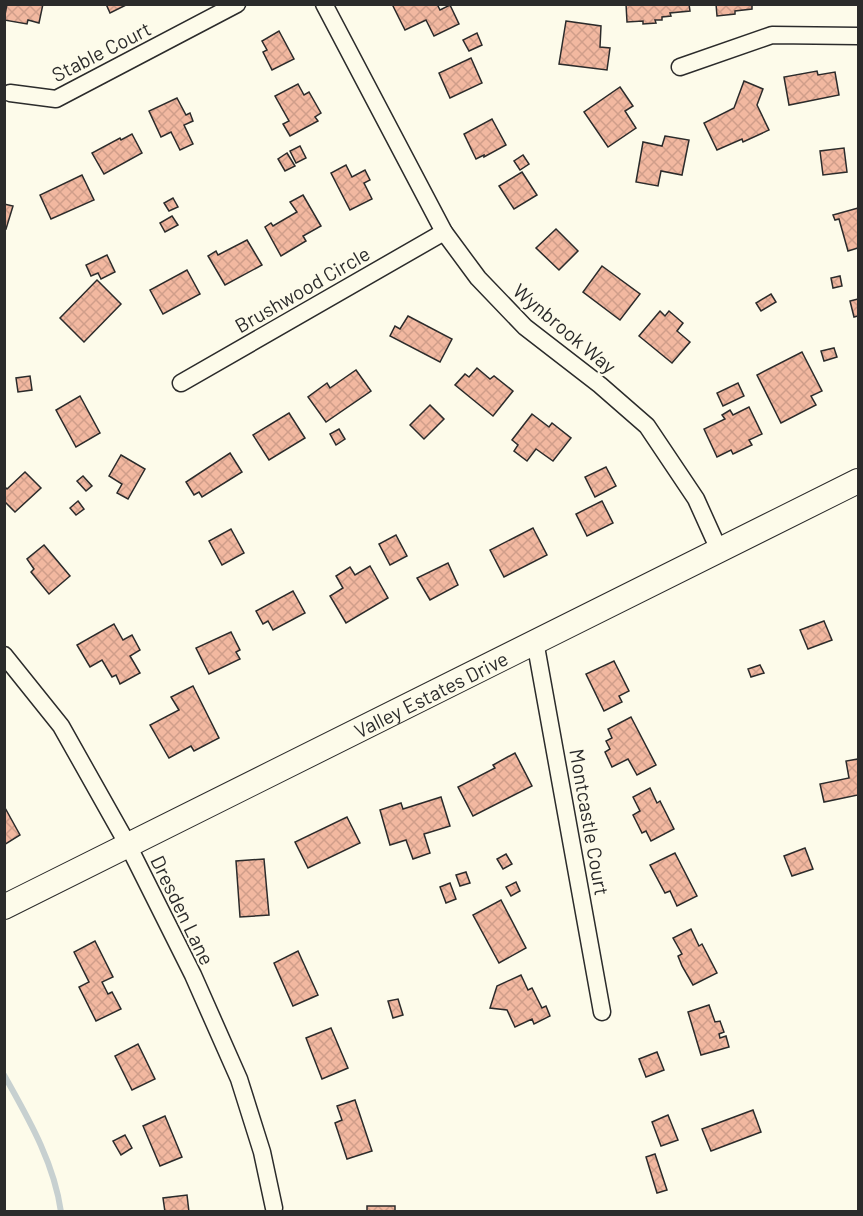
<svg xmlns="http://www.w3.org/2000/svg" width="863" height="1216" font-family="Barlow,sans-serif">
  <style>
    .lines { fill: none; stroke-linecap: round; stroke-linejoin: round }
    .stream { stroke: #c7d0d0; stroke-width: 6 }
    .building { fill: url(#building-cross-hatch); stroke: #2b2b2b; stroke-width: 1.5 }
    .street-casing { stroke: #2b2b2b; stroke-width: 19 }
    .secondary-casing { stroke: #2b2b2b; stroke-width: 26 }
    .street { stroke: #fdfbea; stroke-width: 16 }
    .secondary { stroke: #fdfbea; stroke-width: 24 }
    .labels { text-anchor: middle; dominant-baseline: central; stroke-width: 4.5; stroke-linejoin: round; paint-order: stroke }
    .street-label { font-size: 20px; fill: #2b2b2b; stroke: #fdfbea }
  </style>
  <defs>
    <pattern id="building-cross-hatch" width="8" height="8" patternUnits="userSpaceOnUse" patternTransform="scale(1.5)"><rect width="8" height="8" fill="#f2b8a0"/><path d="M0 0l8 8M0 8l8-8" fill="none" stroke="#d09e8a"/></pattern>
  </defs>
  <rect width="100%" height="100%" fill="#fdfbea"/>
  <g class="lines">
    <!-- stream -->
    <path class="stream" d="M 4,1075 C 28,1118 54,1162 61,1212"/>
  </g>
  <!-- building -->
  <g class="building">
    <path d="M 7,4 L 43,4 L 39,23 L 28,20 L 27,24 L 4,20 Z"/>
    <path d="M 106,4 L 128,4 L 110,13 Z"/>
    <path d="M 392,4 L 437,4 L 440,10 L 450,5 L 459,24 L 434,36 L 426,20 L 405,30 Z"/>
    <path d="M 626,4 L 689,4 L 690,11 L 670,13 L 671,16 L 662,17 L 662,20 L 655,20 L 656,23 L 643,24 L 643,21 L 627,22 Z"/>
    <path d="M 716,4 L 752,4 L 752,9 L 735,11 L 735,14 L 717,16 Z"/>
    <path d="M 566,21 L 601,26 L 600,47 L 610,48 L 607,70 L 559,64 Z"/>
    <path d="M 279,31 L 294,59 L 272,70 L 263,52 L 267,50 L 262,41 Z"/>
    <path d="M 477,33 L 482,45 L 469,51 L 463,40 Z"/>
    <path d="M 471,58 L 482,83 L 450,98 L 439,73 Z"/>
    <path d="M 817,71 L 818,75 L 835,72 L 839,95 L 789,105 L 784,77 Z"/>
    <path d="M 744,81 L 763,89 L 757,105 L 769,130 L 743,142 L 742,139 L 717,150 L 704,123 L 734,108 Z"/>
    <path d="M 298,84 L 304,95 L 309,92 L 321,113 L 315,117 L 318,121 L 290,136 L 283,124 L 289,121 L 275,96 Z"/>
    <path d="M 620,87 L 633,106 L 625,111 L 636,128 L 608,147 L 584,112 Z"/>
    <path d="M 177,98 L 186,115 L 190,113 L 193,121 L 184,125 L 193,144 L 180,150 L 171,132 L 161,137 L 149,111 Z"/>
    <path d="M 492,119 L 506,145 L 484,157 L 484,155 L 476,159 L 464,134 Z"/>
    <path d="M 132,134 L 142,153 L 104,174 L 92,153 L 120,138 L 121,140 Z"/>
    <path d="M 665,136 L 689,140 L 682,175 L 661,171 L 658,186 L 636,182 L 643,142 L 662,146 Z"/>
    <path d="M 300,146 L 306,158 L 296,163 L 290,151 Z"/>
    <path d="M 844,148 L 847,172 L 823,175 L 820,151 Z"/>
    <path d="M 287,153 L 295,166 L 285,171 L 278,159 Z"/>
    <path d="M 523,155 L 529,164 L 520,170 L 514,161 Z"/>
    <path d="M 346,165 L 352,177 L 365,170 L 370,180 L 364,183 L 372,199 L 350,210 L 331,173 Z"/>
    <path d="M 522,172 L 537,195 L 514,209 L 499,186 Z"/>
    <path d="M 82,175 L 94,200 L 51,219 L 40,195 Z"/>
    <path d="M 303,195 L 321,226 L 303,236 L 306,241 L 281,256 L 265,227 L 271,223 L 273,226 L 297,212 L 290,202 Z"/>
    <path d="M 173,198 L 178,207 L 169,211 L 164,203 Z"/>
    <path d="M 4,204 L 13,206 L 6,229 L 4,228 Z"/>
    <path d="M 858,208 L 858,248 L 848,251 L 839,219 L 835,220 L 833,215 Z"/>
    <path d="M 172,216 L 178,225 L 165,232 L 160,223 Z"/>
    <path d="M 556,229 L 578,251 L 559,270 L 536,248 Z"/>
    <path d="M 247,240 L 262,265 L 225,285 L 208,256 L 216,251 L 218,255 Z"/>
    <path d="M 107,255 L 115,272 L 101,279 L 98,273 L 91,276 L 86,265 Z"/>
    <path d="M 602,266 L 640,294 L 620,320 L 583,292 Z"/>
    <path d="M 187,270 L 200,294 L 163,314 L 150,290 Z"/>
    <path d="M 840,276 L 842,286 L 833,288 L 831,278 Z"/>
    <path d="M 97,280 L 121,304 L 84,342 L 60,318 Z"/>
    <path d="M 771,294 L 776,302 L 761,311 L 756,303 Z"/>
    <path d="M 858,299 L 858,316 L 854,317 L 850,301 Z"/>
    <path d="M 660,311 L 665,316 L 669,311 L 683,323 L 677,331 L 690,342 L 672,363 L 639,336 Z"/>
    <path d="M 408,316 L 452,339 L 440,362 L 390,336 L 395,326 L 400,329 Z"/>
    <path d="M 834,348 L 837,357 L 824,361 L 821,351 Z"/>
    <path d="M 802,352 L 822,391 L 811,396 L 816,405 L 781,423 L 757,375 Z"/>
    <path d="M 477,368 L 490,379 L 494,376 L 513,391 L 493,416 L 455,385 L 465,374 L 469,377 Z"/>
    <path d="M 356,370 L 371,391 L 326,422 L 308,397 L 327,383 L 330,388 Z"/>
    <path d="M 30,376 L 32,390 L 18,392 L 16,378 Z"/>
    <path d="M 738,383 L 744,396 L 723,406 L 717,393 Z"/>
    <path d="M 80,396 L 100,433 L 76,447 L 56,410 Z"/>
    <path d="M 430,405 L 444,419 L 424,439 L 410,425 Z"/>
    <path d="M 749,407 L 762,434 L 749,440 L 752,445 L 733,454 L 731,450 L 717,457 L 704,429 L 725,419 L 722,415 L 730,410 L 733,415 Z"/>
    <path d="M 289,413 L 305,438 L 269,460 L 253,435 Z"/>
    <path d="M 532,414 L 549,427 L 552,423 L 571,438 L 553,461 L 536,449 L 527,461 L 514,451 L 518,445 L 512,440 Z"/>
    <path d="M 339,429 L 345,439 L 336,445 L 330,434 Z"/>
    <path d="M 230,453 L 242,472 L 202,497 L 199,492 L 194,495 L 186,482 Z"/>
    <path d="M 121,455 L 145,469 L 128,499 L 117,493 L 122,484 L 109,476 Z"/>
    <path d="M 606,467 L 616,486 L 595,497 L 585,477 Z"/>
    <path d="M 25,472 L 41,488 L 15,512 L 4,501 L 4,486 L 7,489 Z"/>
    <path d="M 83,476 L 92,486 L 86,491 L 77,481 Z"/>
    <path d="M 78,501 L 84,509 L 76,515 L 70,508 Z"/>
    <path d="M 602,501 L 613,523 L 587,536 L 576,514 Z"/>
    <path d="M 533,528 L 547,555 L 504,577 L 490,550 Z"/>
    <path d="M 231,529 L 244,553 L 222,565 L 209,541 Z"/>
    <path d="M 396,535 L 407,556 L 390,565 L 379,544 Z"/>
    <path d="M 44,545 L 70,576 L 49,594 L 31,572 L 34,569 L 27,559 Z"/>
    <path d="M 448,563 L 458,585 L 430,600 L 417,578 Z"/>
    <path d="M 370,566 L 388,598 L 346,623 L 330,596 L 343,588 L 336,576 L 350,567 L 355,575 Z"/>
    <path d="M 293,591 L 305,613 L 273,630 L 268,621 L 263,624 L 256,611 Z"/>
    <path d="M 824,621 L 832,640 L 808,649 L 800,630 Z"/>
    <path d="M 114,624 L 123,640 L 132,635 L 140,650 L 130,656 L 140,673 L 120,684 L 116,675 L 112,677 L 102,660 L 90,667 L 77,645 Z"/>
    <path d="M 231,632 L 240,650 L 236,652 L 240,659 L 209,674 L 196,648 Z"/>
    <path d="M 614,661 L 629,691 L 619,696 L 622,702 L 604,711 L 586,674 Z"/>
    <path d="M 760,665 L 764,673 L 751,677 L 748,669 Z"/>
    <path d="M 193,686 L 219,738 L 194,751 L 191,746 L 169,758 L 150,725 L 179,710 L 171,697 Z"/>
    <path d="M 631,717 L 656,765 L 637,775 L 628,759 L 612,767 L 605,752 L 610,749 L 606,741 L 612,738 L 608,729 Z"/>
    <path d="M 515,753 L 532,786 L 473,816 L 458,787 L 495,768 L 493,765 Z"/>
    <path d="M 858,759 L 858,795 L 824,802 L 820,784 L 849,778 L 846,761 Z"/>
    <path d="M 650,788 L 657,803 L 660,801 L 674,829 L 651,841 L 646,831 L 642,833 L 633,815 L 640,811 L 633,797 Z"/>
    <path d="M 441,797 L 450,826 L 424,834 L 430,853 L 413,859 L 406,840 L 390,845 L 380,810 L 401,803 L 403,809 Z"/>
    <path d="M 4,806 L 20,835 L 4,845 Z"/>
    <path d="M 347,817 L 360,843 L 308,868 L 295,842 Z"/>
    <path d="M 805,848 L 813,869 L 792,876 L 784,856 Z"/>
    <path d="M 675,853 L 697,896 L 677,906 L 670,891 L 665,893 L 650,865 Z"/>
    <path d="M 506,854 L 512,864 L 503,869 L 497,859 Z"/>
    <path d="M 264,859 L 269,915 L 240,917 L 236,861 Z"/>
    <path d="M 466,872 L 470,883 L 460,886 L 456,875 Z"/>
    <path d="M 516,882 L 520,891 L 511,896 L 506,887 Z"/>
    <path d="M 450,883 L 456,899 L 446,903 L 440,887 Z"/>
    <path d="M 501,900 L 526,948 L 499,963 L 473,915 Z"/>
    <path d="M 691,929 L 699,946 L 702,944 L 717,973 L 693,985 L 682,966 L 678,956 L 682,954 L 673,938 Z"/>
    <path d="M 95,941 L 113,977 L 102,982 L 108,994 L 112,992 L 121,1009 L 96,1021 L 79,987 L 89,982 L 74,952 Z"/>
    <path d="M 298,951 L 318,995 L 293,1006 L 274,963 Z"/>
    <path d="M 521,975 L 528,990 L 532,988 L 542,1008 L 546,1006 L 550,1016 L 534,1024 L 532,1019 L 515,1027 L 507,1010 L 490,1008 L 497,986 Z"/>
    <path d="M 398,999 L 403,1015 L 393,1018 L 388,1001 Z"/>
    <path d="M 709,1005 L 715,1022 L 720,1021 L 724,1032 L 719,1034 L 720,1038 L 726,1036 L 729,1047 L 701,1055 L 688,1012 Z"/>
    <path d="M 331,1028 L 348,1068 L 322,1079 L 306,1038 Z"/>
    <path d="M 138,1044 L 155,1079 L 132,1090 L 115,1056 Z"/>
    <path d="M 657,1052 L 664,1070 L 646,1077 L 639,1059 Z"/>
    <path d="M 355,1100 L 372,1151 L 347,1159 L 335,1123 L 342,1120 L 337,1106 Z"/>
    <path d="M 753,1110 L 761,1132 L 711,1151 L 702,1129 Z"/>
    <path d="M 668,1115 L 678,1140 L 661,1146 L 652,1122 Z"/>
    <path d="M 165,1116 L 182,1157 L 160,1166 L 143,1126 Z"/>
    <path d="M 125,1135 L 132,1148 L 121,1155 L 113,1141 Z"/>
    <path d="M 655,1154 L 667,1190 L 657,1193 L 646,1157 Z"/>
    <path d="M 187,1195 L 189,1212 L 165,1212 L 163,1198 Z"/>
    <rect x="367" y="1206" width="28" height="6"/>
  </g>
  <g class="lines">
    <!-- street casing -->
    <g class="street-casing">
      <g id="street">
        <path d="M 324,4 L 444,232 L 478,278 L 525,327 L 600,385 L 647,426 L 696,499 L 719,550"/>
        <path d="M 680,67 L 772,35 L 858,36"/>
        <path d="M 10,93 L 56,99 L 237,4"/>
        <path d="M 181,383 L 444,232"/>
        <path d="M 535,641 L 602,1012"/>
        <path d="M 4,655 L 61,726 L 128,845 L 193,975 L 239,1079 L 262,1152 L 274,1208"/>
      </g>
    </g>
    <!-- secondary casing -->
    <g class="secondary-casing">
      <g id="secondary">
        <path id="s1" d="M 4,907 L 858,481"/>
      </g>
    </g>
    <!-- street -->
    <use href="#street" class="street"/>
    <!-- secondary -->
    <use href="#secondary" class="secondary"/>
  </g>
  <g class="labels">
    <!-- street labels -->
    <g class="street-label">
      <text transform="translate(101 51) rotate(-27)">Stable Court</text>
      <text transform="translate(302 289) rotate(-30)">Brushwood Circle</text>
      <text transform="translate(565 328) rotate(40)">Wynbrook Way</text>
      <text stroke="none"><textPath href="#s1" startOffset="477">Valley Estates Drive</textPath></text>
      <text transform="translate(590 822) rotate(80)">Montcastle Court</text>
      <text transform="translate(183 910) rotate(64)">Dresden Lane</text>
    </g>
  </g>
  <!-- border -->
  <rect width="863" height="1216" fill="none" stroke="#2b2b2b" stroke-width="12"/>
</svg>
